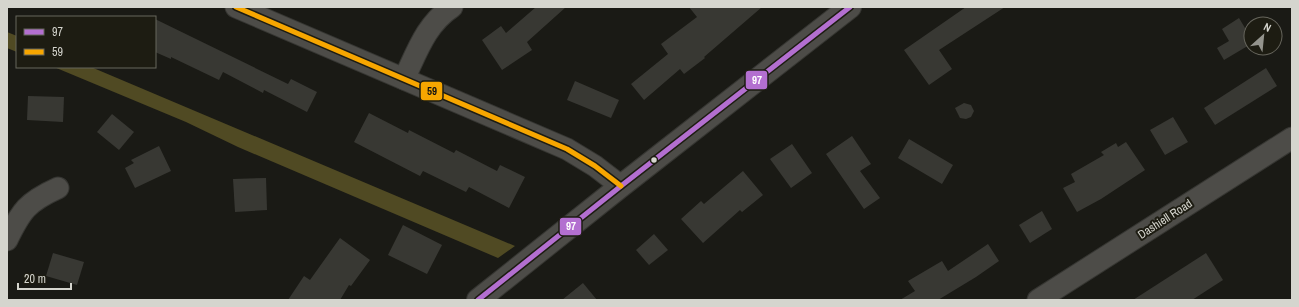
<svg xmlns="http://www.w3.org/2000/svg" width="1299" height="307" font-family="'Archivo Narrow',sans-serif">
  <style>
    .forest { fill: #504a23 }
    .building { fill: #383833 }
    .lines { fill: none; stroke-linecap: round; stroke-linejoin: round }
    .street-casing { stroke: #363632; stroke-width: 23 }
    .secondary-casing { stroke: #363632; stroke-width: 24 }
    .street { stroke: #4d4c48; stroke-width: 21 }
    .secondary { stroke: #4d4c48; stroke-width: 22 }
    .bus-1-casing { stroke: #1d1c12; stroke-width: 8 }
    .bus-2-casing { stroke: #1d1c12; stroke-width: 8 }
    .bus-1 { stroke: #b36fd0; stroke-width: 5 }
    .bus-2 { stroke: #f7a600; stroke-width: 5 }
    .bus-dot { fill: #d5d5ce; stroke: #1d1c12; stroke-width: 1.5 }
    .labels { text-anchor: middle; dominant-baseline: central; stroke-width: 4; stroke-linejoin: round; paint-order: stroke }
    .street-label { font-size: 12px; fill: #d5d5ce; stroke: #1d1c12 }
    .line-badge { stroke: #1d1c12; stroke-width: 1.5 }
    .badge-label { font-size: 11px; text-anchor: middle; font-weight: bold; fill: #fff }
    .pale-badge-label { font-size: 11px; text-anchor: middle; font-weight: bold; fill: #111 }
  </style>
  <rect width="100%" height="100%" fill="#1a1a15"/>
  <!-- forest -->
  <g class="forest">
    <path d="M 7,32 L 17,36 L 17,52 L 7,48 Z"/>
    <path d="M 54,67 L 91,67 L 515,246 L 498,258 L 238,147 L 186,122 Z"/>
  </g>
  <!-- building -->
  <g class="building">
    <path d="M 536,7 L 566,7 L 527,42 L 532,50 L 502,70 L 482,40 L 501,26 L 506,33 Z"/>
    <path d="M 689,7 L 762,7 L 704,57 L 705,58 L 684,74 L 680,69 L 644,100 L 631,84 L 668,54 L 661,44 L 697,17 Z"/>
    <path d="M 966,7 L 1005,7 L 939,50 L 952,69 L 929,85 L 904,50 Z"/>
    <path d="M 1239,18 L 1251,38 L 1251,44 L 1224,60 L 1217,48 L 1229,41 L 1222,29 Z"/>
    <path d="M 155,19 L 288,84 L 291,79 L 317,92 L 307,112 L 264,90 L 263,93 L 223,72 L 219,80 L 171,57 L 171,59 L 155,52 Z"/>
    <path d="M 1266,68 L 1277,86 L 1215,125 L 1204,108 Z"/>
    <path d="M 575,81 L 619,100 L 611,118 L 567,100 Z"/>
    <path d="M 28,96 L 64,97 L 63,122 L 27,120 Z"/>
    <path d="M 964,103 L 971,105 L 974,111 L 971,117 L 966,119 L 960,118 L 955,108 Z"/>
    <path d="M 369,113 L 408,133 L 409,130 L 454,153 L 456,150 L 497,171 L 500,165 L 525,177 L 509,208 L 469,187 L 466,192 L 423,171 L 420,176 L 354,142 Z"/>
    <path d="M 112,114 L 134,132 L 119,150 L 97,132 Z"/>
    <path d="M 1173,117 L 1188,142 L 1165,155 L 1150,130 Z"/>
    <path d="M 852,136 L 871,164 L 860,171 L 880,198 L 864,209 L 826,154 Z"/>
    <path d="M 909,139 L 953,165 L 942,184 L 898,158 Z"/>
    <path d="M 1126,142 L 1145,170 L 1101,199 L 1077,212 L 1063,188 L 1075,182 L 1071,174 L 1104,155 L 1101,152 L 1116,143 L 1118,147 Z"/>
    <path d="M 792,144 L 812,173 L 791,188 L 770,159 Z"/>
    <path d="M 159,146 L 171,171 L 135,188 L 125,168 L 134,163 L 131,160 Z"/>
    <path d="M 743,171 L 763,195 L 742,212 L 740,210 L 703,243 L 681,219 L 701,201 L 704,204 Z"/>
    <path d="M 266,178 L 267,210 L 235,212 L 233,179 Z"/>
    <path d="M 1042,211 L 1052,229 L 1030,243 L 1019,225 Z"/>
    <path d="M 403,225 L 442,245 L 427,274 L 388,255 Z"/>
    <path d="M 654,234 L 668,250 L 649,265 L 636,250 Z"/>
    <path d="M 340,238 L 370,260 L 351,286 L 349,285 L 340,300 L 288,300 L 304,276 L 310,280 Z"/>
    <path d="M 988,244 L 999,261 L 976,277 L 938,300 L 900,300 L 915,291 L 908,281 L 942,261 L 948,271 Z"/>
    <path d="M 53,253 L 84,262 L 77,285 L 46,276 Z"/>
    <path d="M 1206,253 L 1223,280 L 1192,300 L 1133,300 Z"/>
    <path d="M 583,283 L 597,300 L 562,300 Z"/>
  </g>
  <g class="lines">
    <!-- street casing -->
    <g class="street-casing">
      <g id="street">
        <path d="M 236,7 L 567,149 L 595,166 L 621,186"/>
        <path d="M 404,79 C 417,52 426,24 452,7"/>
        <path d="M 7,240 C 21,211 27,202 58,188"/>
        <path d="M 1038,300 L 1292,138"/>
      </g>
    </g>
    <!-- secondary casing -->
    <g class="secondary-casing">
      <path id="secondary" d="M 478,300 L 621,186 L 850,7"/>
    </g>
    <!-- street -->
    <use href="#street" class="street"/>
    <!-- secondary -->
    <use href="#secondary" class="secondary"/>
    <!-- bus-1 casing -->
    <g class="bus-1-casing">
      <path id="bus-1" d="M 478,300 L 621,186 L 850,7"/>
    </g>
    <!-- bus-2 casing -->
    <g class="bus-2-casing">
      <path id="bus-2" d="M 236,7 L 567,149 L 595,166 L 621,186"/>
    </g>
    <!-- bus-1 -->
    <use href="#bus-1" class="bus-1"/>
    <!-- bus-2 -->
    <use href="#bus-2" class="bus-2"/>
  </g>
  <!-- markers -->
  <circle class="bus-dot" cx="654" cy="160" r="3.5"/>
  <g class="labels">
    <!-- street labels -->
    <g class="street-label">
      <text transform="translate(1165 219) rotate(-33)">Dashiell Road</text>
    </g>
  </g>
  <g class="line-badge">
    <rect x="745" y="70" width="23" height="20" rx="4" fill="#b36fd0"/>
    <rect x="420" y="81" width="23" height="20" rx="4" fill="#f7a600"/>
    <rect x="559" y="217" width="23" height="19" rx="4" fill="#b36fd0"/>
  </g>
  <g class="badge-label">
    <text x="757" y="84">97</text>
    <text x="571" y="230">97</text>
  </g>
  <g class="pale-badge-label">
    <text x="432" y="95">59</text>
  </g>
  <!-- border -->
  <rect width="1299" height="307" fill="none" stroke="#d5d5ce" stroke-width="16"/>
  <!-- legend -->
  <rect x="16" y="16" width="140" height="52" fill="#1d1c12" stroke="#67665d"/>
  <rect x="24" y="29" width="20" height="6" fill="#b36fd0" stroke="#67665d"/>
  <text x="52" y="36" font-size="12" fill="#d5d5ce">97</text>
  <rect x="24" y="49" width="20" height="6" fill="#f7a600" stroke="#67665d"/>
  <text x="52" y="56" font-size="12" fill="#d5d5ce">59</text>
  <!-- north arrow -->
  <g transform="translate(1263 36) rotate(27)"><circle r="19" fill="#1d1c12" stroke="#67665d"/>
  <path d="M0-3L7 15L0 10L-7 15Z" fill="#94948d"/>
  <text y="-6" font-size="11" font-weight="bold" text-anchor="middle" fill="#d5d5ce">N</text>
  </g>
  <!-- scale -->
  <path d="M18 283v6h53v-6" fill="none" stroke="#d5d5ce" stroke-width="2"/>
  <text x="24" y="283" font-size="12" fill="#d5d5ce" stroke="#1d1c12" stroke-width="3" paint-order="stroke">20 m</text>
</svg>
